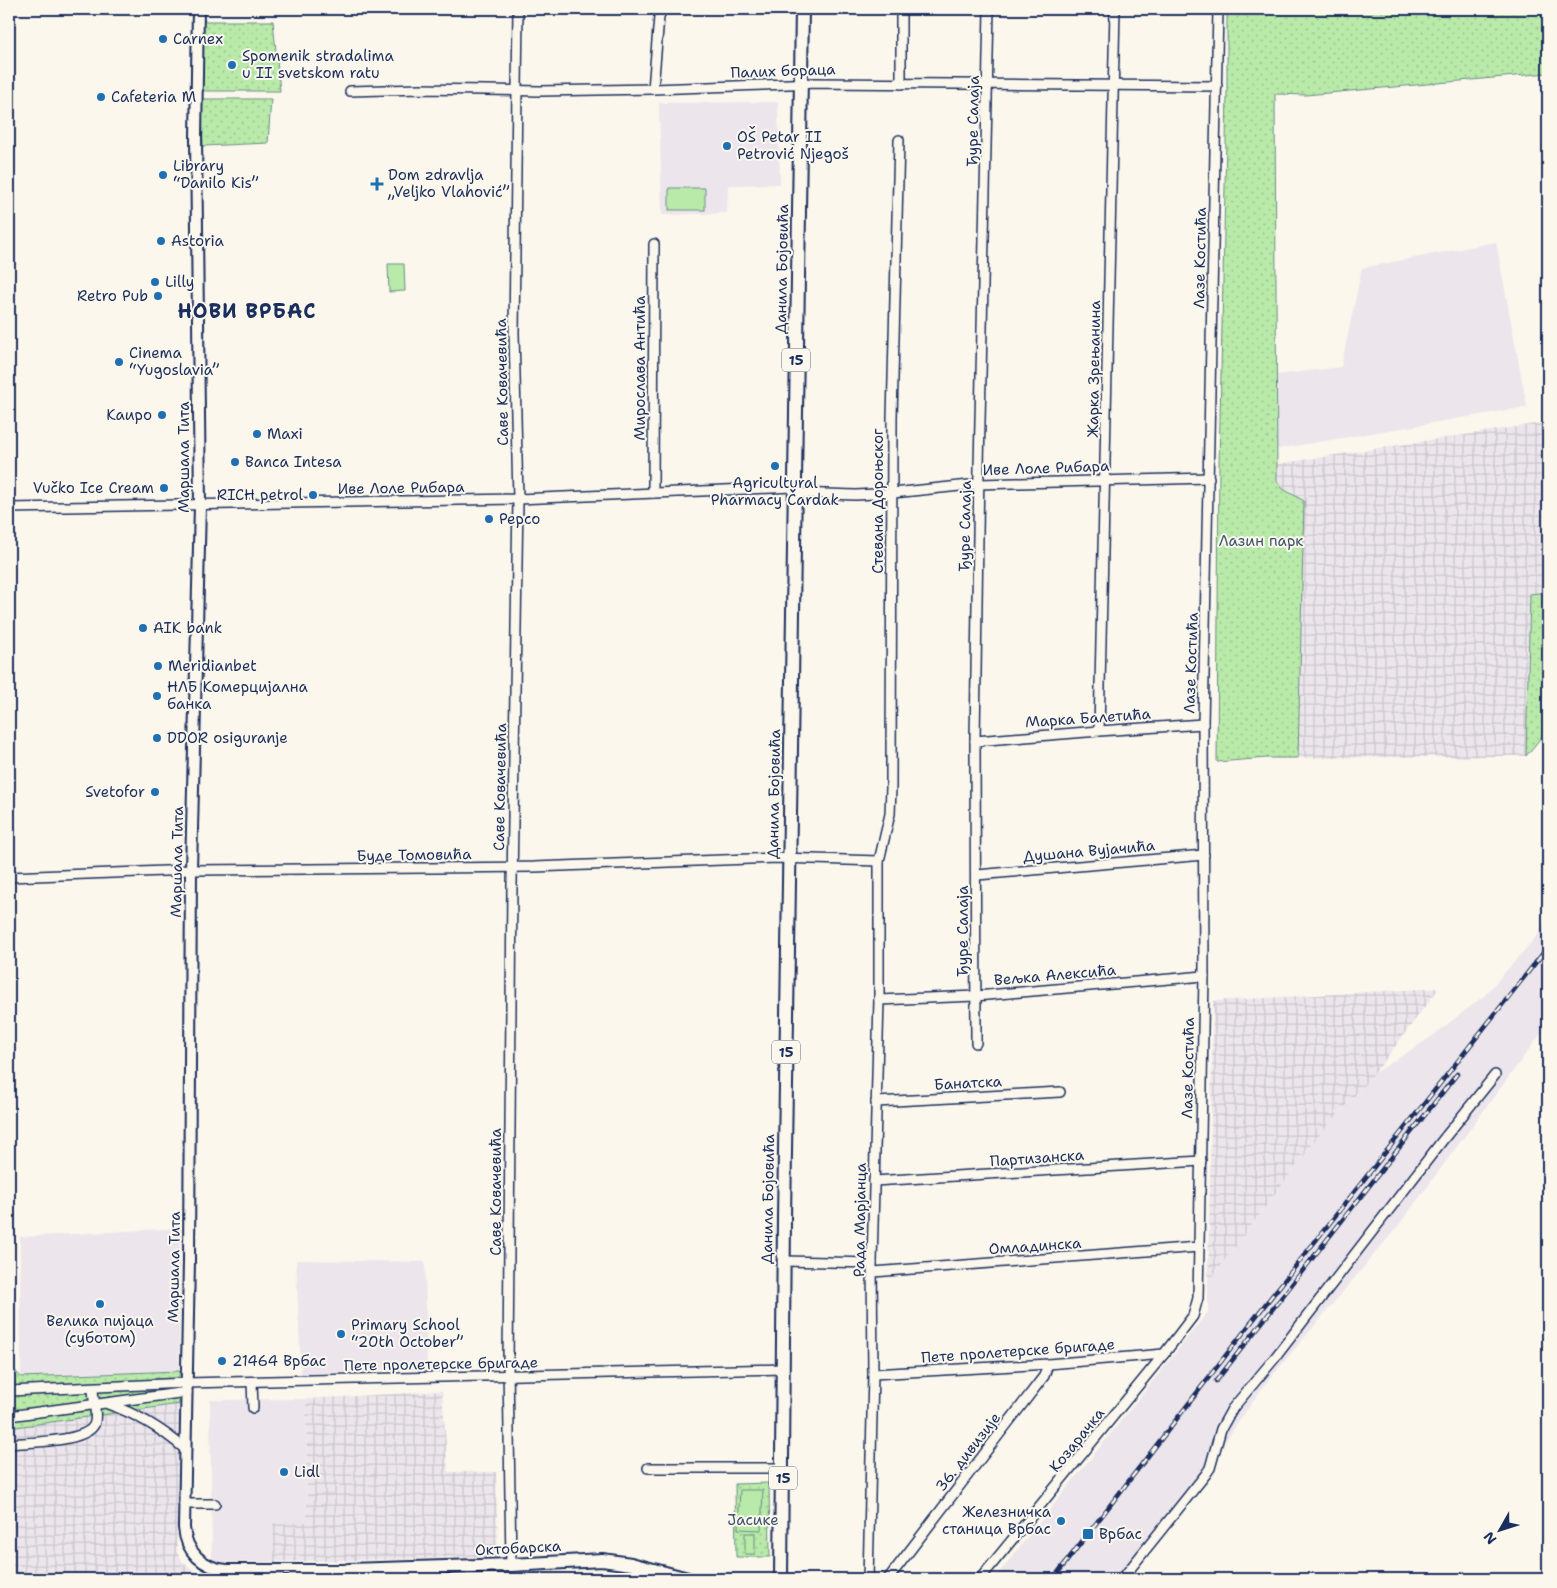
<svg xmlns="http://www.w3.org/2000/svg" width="1557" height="1588" font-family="'Shantell Sans',sans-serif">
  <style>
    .built { fill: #ece5ec }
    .industrial { fill: url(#industrial-grid) }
    .green { fill: url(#green-dots); stroke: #6a8c84 }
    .pitch { fill: #b9eaa9; stroke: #6a8c84 }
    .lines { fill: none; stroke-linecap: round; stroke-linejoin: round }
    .minor-casing { stroke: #1b2f5e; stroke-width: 12 }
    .tertiary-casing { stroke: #1b2f5e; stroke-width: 14 }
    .primary-casing { stroke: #1b2f5e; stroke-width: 16 }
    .minor { stroke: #fbf7ec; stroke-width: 9 }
    .tertiary { stroke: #fbf7ec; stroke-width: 10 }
    .primary { stroke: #fbf7ec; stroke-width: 12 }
    .rail-casing { stroke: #1b2f5e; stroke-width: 4.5 }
    .rail { stroke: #fbf7ec; stroke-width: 2.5; stroke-dasharray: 8; stroke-linecap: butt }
    .poi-dot { fill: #1f6fb2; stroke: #fbf7ec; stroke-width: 2 }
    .labels { text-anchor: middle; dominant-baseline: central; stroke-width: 4; stroke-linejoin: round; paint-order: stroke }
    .shield { fill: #fbf7ec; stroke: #5e6b89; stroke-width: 1 }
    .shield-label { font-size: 14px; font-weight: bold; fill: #1b2f5e }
    .poi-label { font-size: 15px; fill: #1b2f5e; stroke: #fbf7ec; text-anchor: start }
    .street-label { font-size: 15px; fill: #1b2f5e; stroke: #fbf7ec }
    .park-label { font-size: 15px; fill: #3b546d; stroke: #fbf7ec }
    .district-label { font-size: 20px; font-weight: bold; letter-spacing: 1px; fill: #1b2f5e; stroke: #fbf7ec }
  </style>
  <defs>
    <pattern id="industrial-grid" width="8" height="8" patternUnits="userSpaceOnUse" patternTransform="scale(1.25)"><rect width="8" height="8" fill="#ece5ec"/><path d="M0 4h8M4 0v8" fill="none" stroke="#cac5cd"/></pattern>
    <pattern id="green-dots" width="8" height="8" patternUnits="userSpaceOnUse" patternTransform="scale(1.25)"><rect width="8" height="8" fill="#b9eaa9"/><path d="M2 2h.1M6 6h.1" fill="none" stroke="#9ec994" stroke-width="1.8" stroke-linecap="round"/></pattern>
  </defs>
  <rect width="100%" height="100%" fill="#fbf7ec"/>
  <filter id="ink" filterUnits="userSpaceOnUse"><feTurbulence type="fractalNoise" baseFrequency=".02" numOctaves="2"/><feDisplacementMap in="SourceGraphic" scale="10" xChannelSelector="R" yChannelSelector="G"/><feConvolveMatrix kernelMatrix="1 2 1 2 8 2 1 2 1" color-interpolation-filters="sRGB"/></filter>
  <g filter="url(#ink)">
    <!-- built -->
    <g class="built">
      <path d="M 778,102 L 780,184 L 728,185 L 727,213 L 662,215 L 659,103 Z"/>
      <path d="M 1496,242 L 1527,407 L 1277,449 L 1277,375 L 1341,367 L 1362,268 Z"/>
      <path d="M 1548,919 L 1548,1024 L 1398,1226 L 1263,1387 L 1229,1436 L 1206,1474 L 1122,1579 L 994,1579 L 1208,1312 L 1208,1283 L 1317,1138 L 1375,1073 L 1430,1038 L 1485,995 L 1537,936 Z"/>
      <path d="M 180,1228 L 179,1371 L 21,1377 L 20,1237 Z"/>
      <path d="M 296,1260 L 425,1262 L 427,1368 L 301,1374 Z"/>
      <path d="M 306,1399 L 307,1523 L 273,1523 L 274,1562 L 212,1562 L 210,1400 Z"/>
    </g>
    <!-- industrial -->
    <g class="industrial">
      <path d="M 1293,9 L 1461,9 L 1462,10 L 1293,10 Z"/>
      <path d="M 1548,422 L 1548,592 L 1530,594 L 1526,756 L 1298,758 L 1304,501 L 1283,489 L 1277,481 L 1277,464 Z"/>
      <path d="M 1439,988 L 1375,1073 L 1317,1138 L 1208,1283 L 1213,1001 Z"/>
      <path d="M 442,1391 L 448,1472 L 496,1472 L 498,1557 L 274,1562 L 273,1523 L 307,1522 L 306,1399 Z"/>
      <path d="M 179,1404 L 177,1552 L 182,1561 L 188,1567 L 206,1579 L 213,1579 L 9,1579 L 9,1428 Z"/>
    </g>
    <!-- green -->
    <g class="green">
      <path d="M 1227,9 L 1461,10 L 1461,9 L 1539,9 L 1548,34 L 1548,73 L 1306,95 L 1275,94 L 1277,481 L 1283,489 L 1304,501 L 1298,758 L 1267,758 L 1217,762 L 1219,466 L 1227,94 Z"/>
      <path d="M 203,21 L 273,21 L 280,91 L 203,91 Z"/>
      <path d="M 202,99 L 271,99 L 268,143 L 203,146 Z"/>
      <path d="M 1548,592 L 1548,729 L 1526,756 L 1530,594 Z"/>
      <path d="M 9,1364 L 21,1377 L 179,1371 L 179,1404 L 9,1428 Z"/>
      <path d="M 769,1483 L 770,1557 L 736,1557 L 735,1484 Z"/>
    </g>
    <!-- pitch -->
    <g class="pitch">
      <rect x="669" y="188" width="36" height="22"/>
      <path d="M 388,264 L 404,264 L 405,291 L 389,292 Z"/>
      <path d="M 740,1490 L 763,1490 L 761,1530 L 738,1529 Z"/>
      <rect x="745" y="1533" width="10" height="21"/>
    </g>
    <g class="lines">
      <!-- minor casing -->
      <g class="minor-casing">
        <g id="minor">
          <path d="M 901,84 L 901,9"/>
          <path d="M 653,89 L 659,17 L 662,9"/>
          <path d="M 350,91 L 420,89 L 540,91 L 653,89 L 815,83 L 1217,86"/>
          <path d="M 653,493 L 654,244"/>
          <path d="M 794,493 L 856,495 L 893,493 L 979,484 L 1209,478"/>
          <path d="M 9,508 L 518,499 L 794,487"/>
          <path d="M 1099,731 L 1115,9"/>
          <path d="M 975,741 L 1099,731 L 1203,724"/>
          <path d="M 977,875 L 1204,855"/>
          <path d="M 9,877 L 191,870 L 534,867 L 779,858 L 879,861"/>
          <path d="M 879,1000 L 976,996 L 1204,976"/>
          <path d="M 976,1043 L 975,741 L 979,467 L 989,9"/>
          <path d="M 876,1102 L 1060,1092"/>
          <path d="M 874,1181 L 1201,1161"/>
          <path d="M 784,1261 L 872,1263"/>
          <path d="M 873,1272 L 1199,1247"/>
          <path d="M 873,1374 L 1048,1364 L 1164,1354"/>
          <path d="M 252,1382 L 253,1408"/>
          <path d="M 9,1391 L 186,1383 L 783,1369"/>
          <path d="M 108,1404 C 137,1414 162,1429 185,1449"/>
          <path d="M 9,1416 L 187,1392"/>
          <path d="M 9,1444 C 26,1442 91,1443 95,1422 C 97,1412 93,1398 93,1388"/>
          <path d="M 648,1468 L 783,1468"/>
          <path d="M 184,1504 L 215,1504"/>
          <path d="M 511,1565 L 508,1365 L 512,885 L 518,499 L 514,333 L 518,9"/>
          <path d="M 868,1579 L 873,1374 L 872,1263 L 879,1000 L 879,861 L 890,814 L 891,787 L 892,418 L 899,140"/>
          <path d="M 888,1579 L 1044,1376 L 1048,1364"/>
          <path d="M 980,1579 L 1164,1354 L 1193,1316 L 1198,1298 L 1204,976 L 1203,724 L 1218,9"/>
          <path d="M 1122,1579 L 1206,1474 L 1210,1468 L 1221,1429 L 1232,1409 L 1274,1359 L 1442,1141 L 1495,1075"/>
        </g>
      </g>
      <!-- tertiary casing -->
      <g class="tertiary-casing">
        <path id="tertiary" d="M 198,9 L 196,137 L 200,505 L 191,870 L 189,1261 L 184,1528 C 186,1552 203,1568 227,1570 L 348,1570"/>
      </g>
      <!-- primary casing -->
      <g class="primary-casing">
        <g id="primary">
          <path d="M 348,1579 L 348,1570 L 511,1565 L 602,1560 L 631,1564 L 688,1579"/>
          <path d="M 781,1579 L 784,1219 L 802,9"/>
        </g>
      </g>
      <!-- minor -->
      <use href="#minor" class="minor"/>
      <!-- tertiary -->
      <use href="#tertiary" class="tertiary"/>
      <!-- primary -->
      <use href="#primary" class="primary"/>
      <!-- rail casing -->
      <g class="rail-casing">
        <g id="rail">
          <path d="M 1216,1381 L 1457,1074"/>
          <path d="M 1053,1579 L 1264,1306 L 1548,947"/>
        </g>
      </g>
      <!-- rail -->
      <use href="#rail" class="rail"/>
    </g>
  </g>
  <!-- markers -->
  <g class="poi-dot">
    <circle cx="163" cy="39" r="5"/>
    <circle cx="232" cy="65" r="5"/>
    <circle cx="101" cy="97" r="5"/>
    <circle cx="727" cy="146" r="5"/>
    <circle cx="163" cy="175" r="5"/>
    <path d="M374.5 176.5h5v5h5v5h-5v5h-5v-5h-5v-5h5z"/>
    <circle cx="161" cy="241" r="5"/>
    <circle cx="155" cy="282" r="5"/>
    <circle cx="158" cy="296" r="5"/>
    <circle cx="119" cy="362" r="5"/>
    <circle cx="162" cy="415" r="5"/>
    <circle cx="257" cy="434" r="5"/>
    <circle cx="235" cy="462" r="5"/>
    <circle cx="775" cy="466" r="5"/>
    <circle cx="164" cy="488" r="5"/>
    <circle cx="313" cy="495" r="5"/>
    <circle cx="489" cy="519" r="5"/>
    <circle cx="143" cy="628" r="5"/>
    <circle cx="158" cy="666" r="5"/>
    <circle cx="157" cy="696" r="5"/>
    <circle cx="157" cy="738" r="5"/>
    <circle cx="155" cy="792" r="5"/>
    <circle cx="100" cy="1304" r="5"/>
    <circle cx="341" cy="1334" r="5"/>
    <circle cx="222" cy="1361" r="5"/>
    <circle cx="284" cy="1472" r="5"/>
    <circle cx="1061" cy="1521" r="5"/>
    <rect x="1082" y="1528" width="12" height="12" rx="2.5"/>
  </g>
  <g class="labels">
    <!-- shield labels -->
    <g class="shield">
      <rect x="782" y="348.5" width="28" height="23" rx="4"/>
      <rect x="772" y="1040.5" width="28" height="23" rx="4"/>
      <rect x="769" y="1466.5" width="28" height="23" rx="4"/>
    </g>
    <g class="shield-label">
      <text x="796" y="360">15</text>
      <text x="786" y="1052">15</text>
      <text x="783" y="1478">15</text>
    </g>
    <!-- poi labels -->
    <g class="poi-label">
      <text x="173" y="39">Carnex</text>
      <text x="242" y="56">Spomenik stradalima<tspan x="242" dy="17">u II svetskom ratu</tspan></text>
      <text x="111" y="97">Cafeteria M</text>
      <text x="737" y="137">OŠ Petar II<tspan x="737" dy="17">Petrović Njegoš</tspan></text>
      <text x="173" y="166">Library<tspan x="173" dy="17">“Danilo Kis”</tspan></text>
      <text x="388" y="175">Dom zdravlja<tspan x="388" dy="17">„Veljko Vlahović”</tspan></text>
      <text x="171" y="241">Astoria</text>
      <text x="165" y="282">Lilly</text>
      <text x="148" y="296" text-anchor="end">Retro Pub</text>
      <text x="129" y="353">Cinema<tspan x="129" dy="17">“Yugoslavia”</tspan></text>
      <text x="152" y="415" text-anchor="end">Каиро</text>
      <text x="267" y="434">Maxi</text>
      <text x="245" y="462">Banca Intesa</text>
      <text x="775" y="483" text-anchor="middle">Agricultural<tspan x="775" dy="17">Pharmacy Čardak</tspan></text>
      <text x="154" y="488" text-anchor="end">Vučko Ice Cream</text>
      <text x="303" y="495" text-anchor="end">RICH petrol</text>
      <text x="499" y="519">Pepco</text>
      <text x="153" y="628">AIK bank</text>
      <text x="168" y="666">Meridianbet</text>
      <text x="167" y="687">НЛБ Комерцијална<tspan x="167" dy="17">банка</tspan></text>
      <text x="167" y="738">DDOR osiguranje</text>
      <text x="145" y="792" text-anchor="end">Svetofor</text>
      <text x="100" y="1321" text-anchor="middle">Велика пијаца<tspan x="100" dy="17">(суботом)</tspan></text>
      <text x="351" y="1325">Primary School<tspan x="351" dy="17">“20th October”</tspan></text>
      <text x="232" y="1361">21464 Врбас</text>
      <text x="294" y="1472">Lidl</text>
      <text x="1051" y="1512" text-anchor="end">Железничка<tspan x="1051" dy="17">станица Врбас</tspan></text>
      <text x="1099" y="1534">Врбас</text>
    </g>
    <!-- street labels -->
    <g class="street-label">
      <text transform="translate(783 71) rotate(-2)">Палих бораца</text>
      <text transform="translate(973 121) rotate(-89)">Ђуре Салаја</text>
      <text transform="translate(1200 258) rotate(-89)">Лазе Костића</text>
      <text transform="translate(782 269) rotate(-89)">Данила Бојовића</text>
      <text transform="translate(640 368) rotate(-90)">Мирослава Антића</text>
      <text transform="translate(1094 369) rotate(-89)">Жарка Зрењанина</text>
      <text transform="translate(502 382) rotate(-91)">Саве Ковачевића</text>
      <text transform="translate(184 457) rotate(-90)">Маршала Тита</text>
      <text transform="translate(1046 468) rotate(-2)">Иве Лоле Рибара</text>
      <text transform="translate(401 488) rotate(-1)">Иве Лоле Рибара</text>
      <text transform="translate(878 501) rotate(-90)">Стевана Дороњског</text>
      <text transform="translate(965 526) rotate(-89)">Ђуре Салаја</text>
      <text transform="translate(1191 663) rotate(-88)">Лазе Костића</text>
      <text transform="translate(1088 718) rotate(-4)">Марка Балетића</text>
      <text transform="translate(500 787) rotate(-89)">Саве Ковачевића</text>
      <text transform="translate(774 794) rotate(-89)">Данила Бојовића</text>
      <text transform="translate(1089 851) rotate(-5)">Душана Вујачића</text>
      <text transform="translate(414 855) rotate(-1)">Буде Томовића</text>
      <text transform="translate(177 862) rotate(-89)">Маршала Тита</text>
      <text transform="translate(963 931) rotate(-90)">Ђуре Салаја</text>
      <text transform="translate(1055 975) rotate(-5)">Вељка Алексића</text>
      <text transform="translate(1188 1068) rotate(-89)">Лазе Костића</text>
      <text transform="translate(968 1083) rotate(-3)">Банатска</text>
      <text transform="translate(1037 1158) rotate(-4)">Партизанска</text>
      <text transform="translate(496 1192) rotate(-90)">Саве Ковачевића</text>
      <text transform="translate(768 1199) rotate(-89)">Данила Бојовића</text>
      <text transform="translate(860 1220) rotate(-89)">Рада Марјанца</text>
      <text transform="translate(1035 1246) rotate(-4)">Омладинска</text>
      <text transform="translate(174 1267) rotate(-89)">Маршала Тита</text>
      <text transform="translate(1018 1351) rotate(-4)">Пете пролетерске бригаде</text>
      <text transform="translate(441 1364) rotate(-1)">Пете пролетерске бригаде</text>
      <text transform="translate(1077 1440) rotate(-51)">Козарачка</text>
      <text transform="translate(968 1452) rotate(-52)">36. дивизије</text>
      <text transform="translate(518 1548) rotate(-3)">Октобарска</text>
    </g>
    <!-- park labels -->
    <g class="park-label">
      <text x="1261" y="541">Лазин парк</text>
      <text x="753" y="1520">Јасике</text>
    </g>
    <!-- district labels -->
    <g class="district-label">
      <text x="247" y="311">НОВИ ВРБАС</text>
    </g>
  </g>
  <!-- margin -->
  <rect width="1557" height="1588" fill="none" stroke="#fbf7ec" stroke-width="30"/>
  <rect x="15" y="15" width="1527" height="1558" fill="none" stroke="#1b2f5e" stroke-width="2" filter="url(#ink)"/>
  <!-- north arrow -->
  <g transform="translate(1500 1530) rotate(231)" stroke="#fbf7ec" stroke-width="4" paint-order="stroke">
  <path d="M0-4L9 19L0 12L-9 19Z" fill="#1b2f5e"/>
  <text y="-8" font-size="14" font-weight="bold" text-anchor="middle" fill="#1b2f5e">N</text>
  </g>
</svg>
